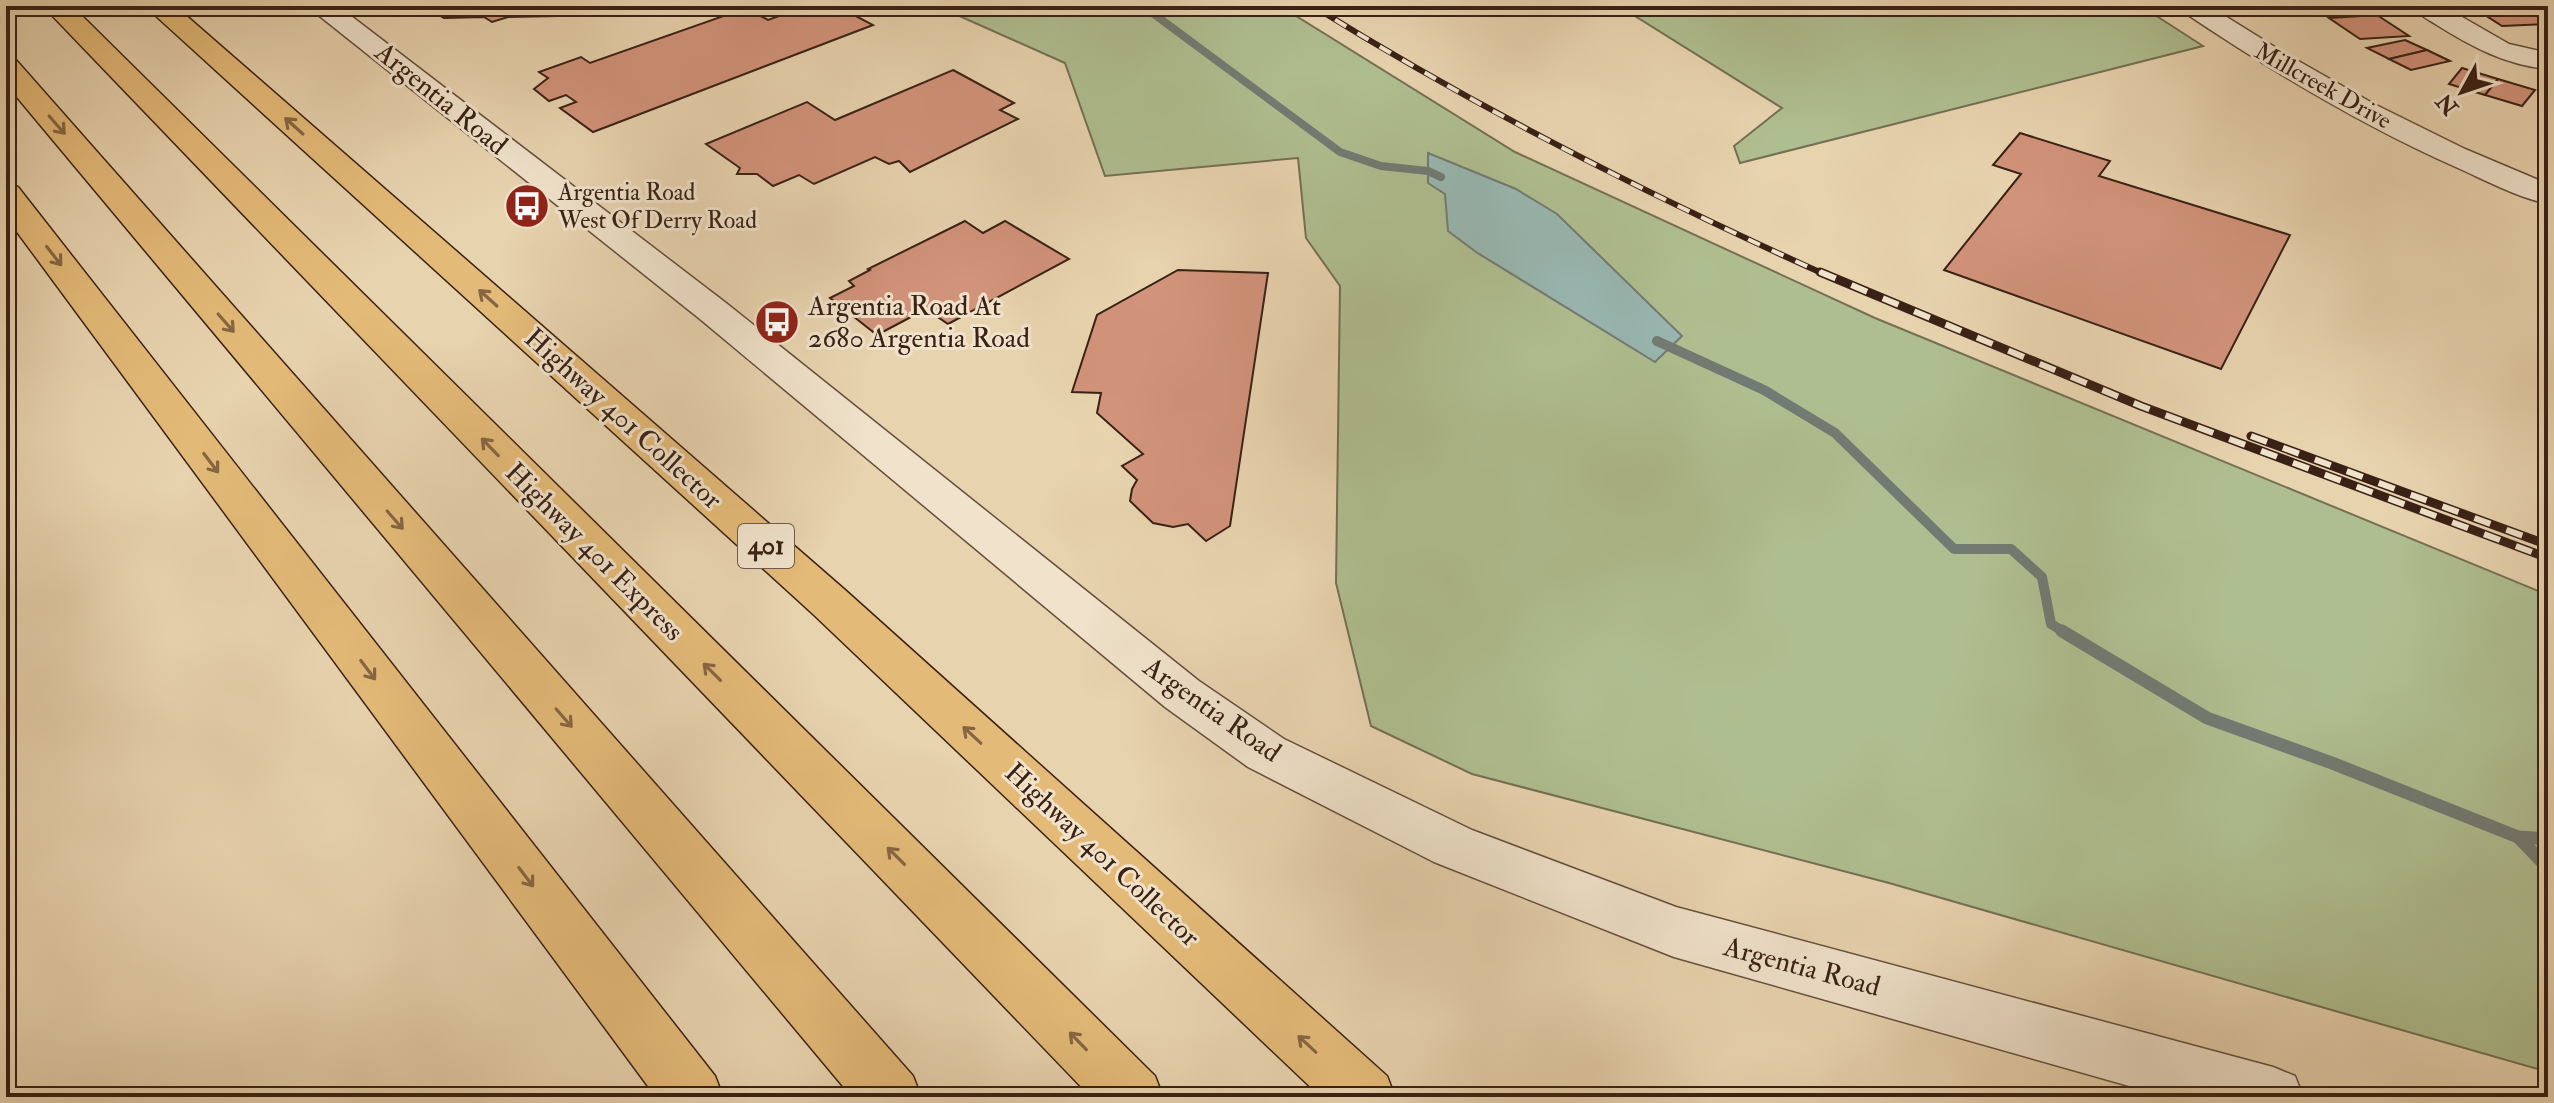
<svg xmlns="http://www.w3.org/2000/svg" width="2554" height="1103" font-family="'IM FELL Double Pica',serif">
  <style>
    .green { fill: #afbe90; stroke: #747052; stroke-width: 2 }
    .water { fill: #98b7b1; stroke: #727b73; stroke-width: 2 }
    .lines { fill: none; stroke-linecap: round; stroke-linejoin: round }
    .stream-far2 { stroke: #727b73; stroke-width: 8 }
    .stream-far1 { stroke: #727b73; stroke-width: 10 }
    .stream { stroke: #727b73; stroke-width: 13 }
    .building { fill: #d2937b; stroke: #392115; stroke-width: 2 }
    .minor-casing { stroke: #654e3c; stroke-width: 3 }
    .tertiary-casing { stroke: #654e3c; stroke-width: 3 }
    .motorway-casing { stroke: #392115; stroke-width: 3 }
    .minor { fill: #f0e2cb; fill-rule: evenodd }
    .tertiary { fill: #f0e2cb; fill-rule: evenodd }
    .motorway { fill: #e4ba78; fill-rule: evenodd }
    .rail-far1-casing { stroke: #392115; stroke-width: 6 }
    .rail-casing { stroke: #392115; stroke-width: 9 }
    .rail-far1 { stroke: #f0e2cb; stroke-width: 4; stroke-dasharray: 13; stroke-linecap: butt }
    .rail { stroke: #f0e2cb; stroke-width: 6; stroke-dasharray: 17; stroke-linecap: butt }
    .oneway { stroke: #866642 }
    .labels { text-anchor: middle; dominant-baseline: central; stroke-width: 6; stroke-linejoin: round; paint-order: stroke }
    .far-street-label { font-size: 24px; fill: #392115; stroke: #f0e2cb }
    .far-poi-label { font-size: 24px; fill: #392115; stroke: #f0e2cb; text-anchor: start }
    .shield { fill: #f0e2cb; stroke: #705b4c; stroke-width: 2 }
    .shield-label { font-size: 26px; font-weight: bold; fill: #392115 }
    .street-label { font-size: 28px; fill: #392115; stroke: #f0e2cb }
    .poi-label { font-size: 28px; fill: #392115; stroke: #f0e2cb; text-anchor: start }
  </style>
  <rect width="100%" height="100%" fill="#e8d3af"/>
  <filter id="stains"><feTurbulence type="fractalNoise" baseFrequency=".0025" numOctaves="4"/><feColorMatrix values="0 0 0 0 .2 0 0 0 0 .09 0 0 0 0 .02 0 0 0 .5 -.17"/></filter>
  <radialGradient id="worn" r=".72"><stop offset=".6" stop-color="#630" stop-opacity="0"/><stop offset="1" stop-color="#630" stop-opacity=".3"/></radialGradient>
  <!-- green -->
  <g class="green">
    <path d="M 937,6 L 1280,6 L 1515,152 L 1875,318 L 2548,595 L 2548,1072 L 1889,883 L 1472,774 L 1371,726 L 1336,583 L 1340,286 L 1306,238 L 1298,158 L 1105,176 L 1065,63 Z"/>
    <path d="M 1619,6 L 2141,6 L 2203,46 L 1740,163 L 1734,146 L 1782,108 Z"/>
  </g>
  <!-- water -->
  <path class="water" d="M 1428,153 L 1516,189 L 1557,214 L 1682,336 L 1655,362 L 1476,252 L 1448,231 L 1445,194 L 1428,183 Z"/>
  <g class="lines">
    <!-- stream-far2 -->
    <path class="stream-far2" d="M 1143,6 L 1340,152 L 1381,166 L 1428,171 L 1441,177"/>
    <!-- stream-far1 -->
    <path class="stream-far1" d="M 1657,341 L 1764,390 L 1835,433 L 1954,549 L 2011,549 L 2042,577 L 2051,624 L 2066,633"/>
    <!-- stream -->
    <g class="stream">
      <path d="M 2062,631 L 2207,718 L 2332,763 L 2518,837 L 2548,839"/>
      <path d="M 2518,837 L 2548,868"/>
    </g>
  </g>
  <!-- building -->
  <g class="building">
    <path d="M 444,6 L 566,6 L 558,16 L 508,17 L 492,22 L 484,17 L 444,18 L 437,14 Z"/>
    <path d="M 807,6 L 837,6 L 873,25 L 593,132 L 560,108 L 576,102 L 566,95 L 549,101 L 534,89 L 548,78 L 539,72 L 581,57 L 590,63 L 746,8 L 768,20 Z"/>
    <path d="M 2311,6 L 2365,6 L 2373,11 L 2323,14 Z"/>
    <path d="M 2528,9 L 2548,24 L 2502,26 L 2479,11 Z"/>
    <path d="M 2377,15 L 2409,36 L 2360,39 L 2329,18 Z"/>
    <path d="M 2405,40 L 2427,50 L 2389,59 L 2367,48 Z"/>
    <path d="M 2427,50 L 2450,61 L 2411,70 L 2389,59 Z"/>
    <path d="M 2462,68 L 2498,79 L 2485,95 L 2449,84 Z"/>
    <path d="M 953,70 L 1014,103 L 1000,110 L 1018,119 L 910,172 L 899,161 L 889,164 L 875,157 L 814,184 L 799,175 L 773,186 L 757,174 L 737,174 L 740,168 L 706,144 L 807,102 L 835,120 Z"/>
    <path d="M 2498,79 L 2535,90 L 2522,106 L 2485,95 Z"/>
    <path d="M 2020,133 L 2110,161 L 2099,176 L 2290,235 L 2221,369 L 1944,270 L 2021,174 L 1993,165 Z"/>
    <path d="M 965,221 L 983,233 L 1005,221 L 1069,259 L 948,324 L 926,309 L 877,335 L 830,298 L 854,286 L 849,281 L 870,270 L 868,269 Z"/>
    <path d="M 1178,270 L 1268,273 L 1230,526 L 1206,541 L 1188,524 L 1173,527 L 1153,523 L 1130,501 L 1132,489 L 1137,480 L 1122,466 L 1143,454 L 1097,413 L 1101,393 L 1072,392 L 1097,315 Z"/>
  </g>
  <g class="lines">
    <!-- minor casing -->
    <g class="minor-casing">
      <g id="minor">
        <path d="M 2178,6 L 2209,6 L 2286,54 L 2374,104 L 2465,149 L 2548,184 L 2548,204 C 2517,197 2487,181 2458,168 C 2361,125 2270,70 2182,11 Z"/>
        <path d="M 2412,6 L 2443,6 L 2509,44 L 2548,53 L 2548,69 C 2506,65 2472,47 2437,25 C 2428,19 2418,15 2412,6 Z"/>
      </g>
    </g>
    <!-- tertiary casing -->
    <g class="tertiary-casing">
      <path id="tertiary" d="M 307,6 L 338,6 L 726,303 L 1199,681 L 1284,739 L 1472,830 L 1676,907 L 2273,1067 L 2295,1076 L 2303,1097 L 2168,1097 L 1674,957 L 1434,862 L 1248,767 L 1165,707 L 700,319 Z"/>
    </g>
    <!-- motorway casing -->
    <g class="motorway-casing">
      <g id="motorway">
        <path d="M 43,6 L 72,6 L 1155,1076 L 1163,1097 L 1091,1097 Z"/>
        <path d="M 145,6 L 175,6 L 845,590 L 1387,1076 L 1395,1097 L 1321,1097 L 813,614 Z"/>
        <path d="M 6,57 L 16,60 L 913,1076 L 921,1097 L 852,1097 L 6,84 Z"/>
        <path d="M 6,184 L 18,187 L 715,1076 L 723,1097 L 656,1097 L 6,217 Z"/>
      </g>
    </g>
    <!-- minor -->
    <use href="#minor" class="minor"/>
    <!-- tertiary -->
    <use href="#tertiary" class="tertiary"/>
    <!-- motorway -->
    <use href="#motorway" class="motorway"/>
    <!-- rail-far1 casing -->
    <g class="rail-far1-casing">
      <path id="rail-far1" d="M 1313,6 C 1477,108 1648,195 1824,274"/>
    </g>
    <!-- rail casing -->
    <g class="rail-casing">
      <g id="rail">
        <path d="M 1820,272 L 2141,406 L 2548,558"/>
        <path d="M 2251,436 L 2548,545"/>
      </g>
    </g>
    <!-- rail-far1 -->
    <use href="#rail-far1" class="rail-far1"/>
    <!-- rail -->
    <use href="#rail" class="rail"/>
  </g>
  <!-- one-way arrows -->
  <defs><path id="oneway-shaft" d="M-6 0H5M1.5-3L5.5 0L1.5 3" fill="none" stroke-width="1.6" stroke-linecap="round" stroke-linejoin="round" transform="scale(2)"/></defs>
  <g class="oneway">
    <use href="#oneway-shaft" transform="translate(57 125) rotate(49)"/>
    <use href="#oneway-shaft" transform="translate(294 126) rotate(-138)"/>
    <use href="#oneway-shaft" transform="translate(54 256) rotate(52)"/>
    <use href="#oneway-shaft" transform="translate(488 298) rotate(-138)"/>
    <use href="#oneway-shaft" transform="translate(226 323) rotate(49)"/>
    <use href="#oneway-shaft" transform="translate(490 447) rotate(-134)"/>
    <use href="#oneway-shaft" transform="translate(211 463) rotate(53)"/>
    <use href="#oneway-shaft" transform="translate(395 520) rotate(49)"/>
    <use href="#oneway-shaft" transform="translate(368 670) rotate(53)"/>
    <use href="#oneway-shaft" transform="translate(712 672) rotate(-135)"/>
    <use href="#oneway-shaft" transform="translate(564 718) rotate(49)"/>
    <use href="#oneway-shaft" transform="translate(972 735) rotate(-137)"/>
    <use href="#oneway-shaft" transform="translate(896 856) rotate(-135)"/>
    <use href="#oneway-shaft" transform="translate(526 877) rotate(53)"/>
    <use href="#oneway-shaft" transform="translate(1078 1041) rotate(-134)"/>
    <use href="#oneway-shaft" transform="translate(1307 1044) rotate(-137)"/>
  </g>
  <!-- icons -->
  <defs>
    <g id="bus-disc" transform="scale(2.3)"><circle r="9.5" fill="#8f2418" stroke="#f0e2cb"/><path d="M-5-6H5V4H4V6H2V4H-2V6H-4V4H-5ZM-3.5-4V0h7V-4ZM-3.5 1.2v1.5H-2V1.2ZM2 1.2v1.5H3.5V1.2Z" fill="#fff"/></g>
  </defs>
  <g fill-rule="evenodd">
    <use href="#bus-disc" x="527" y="206"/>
    <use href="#bus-disc" x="777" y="322"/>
  </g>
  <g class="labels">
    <!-- far-street labels -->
    <g class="far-street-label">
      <text transform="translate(2323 86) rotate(29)">Millcreek Drive</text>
    </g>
    <!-- far-poi labels -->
    <g class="far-poi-label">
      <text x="558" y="192">Argentia Road<tspan x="558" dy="28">West Of Derry Road</tspan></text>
    </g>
    <!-- shield labels -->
    <rect class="shield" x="738" y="524" width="56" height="44" rx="6"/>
    <g class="shield-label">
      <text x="766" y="546">401</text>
    </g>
    <!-- street labels -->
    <g class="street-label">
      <text transform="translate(441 99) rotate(39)">Argentia Road</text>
      <text transform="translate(623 419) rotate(42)">Highway 401 Collector</text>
      <text transform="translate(594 552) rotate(45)">Highway 401 Express</text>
      <text transform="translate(1212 710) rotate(35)">Argentia Road</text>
      <text transform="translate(1102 855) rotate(43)">Highway 401 Collector</text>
      <text transform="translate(1802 967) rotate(15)">Argentia Road</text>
    </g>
    <!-- poi labels -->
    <g class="poi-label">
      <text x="808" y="306">Argentia Road At<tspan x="808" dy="32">2680 Argentia Road</tspan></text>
    </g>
  </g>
  <!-- margin -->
  <rect width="2554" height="1103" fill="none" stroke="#e8d3af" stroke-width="32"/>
  <rect x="8" y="8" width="2538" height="1087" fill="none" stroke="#392115" stroke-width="4"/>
  <rect x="16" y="16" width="2522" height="1071" fill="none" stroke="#392115" stroke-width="2"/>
  <!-- north arrow -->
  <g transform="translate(2462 92) rotate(230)" stroke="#f0e2cb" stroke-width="6" paint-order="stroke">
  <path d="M0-6L14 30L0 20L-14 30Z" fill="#392115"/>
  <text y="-12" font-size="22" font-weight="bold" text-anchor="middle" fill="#392115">N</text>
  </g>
  <rect width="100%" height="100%" filter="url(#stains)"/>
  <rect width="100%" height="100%" fill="url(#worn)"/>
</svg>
